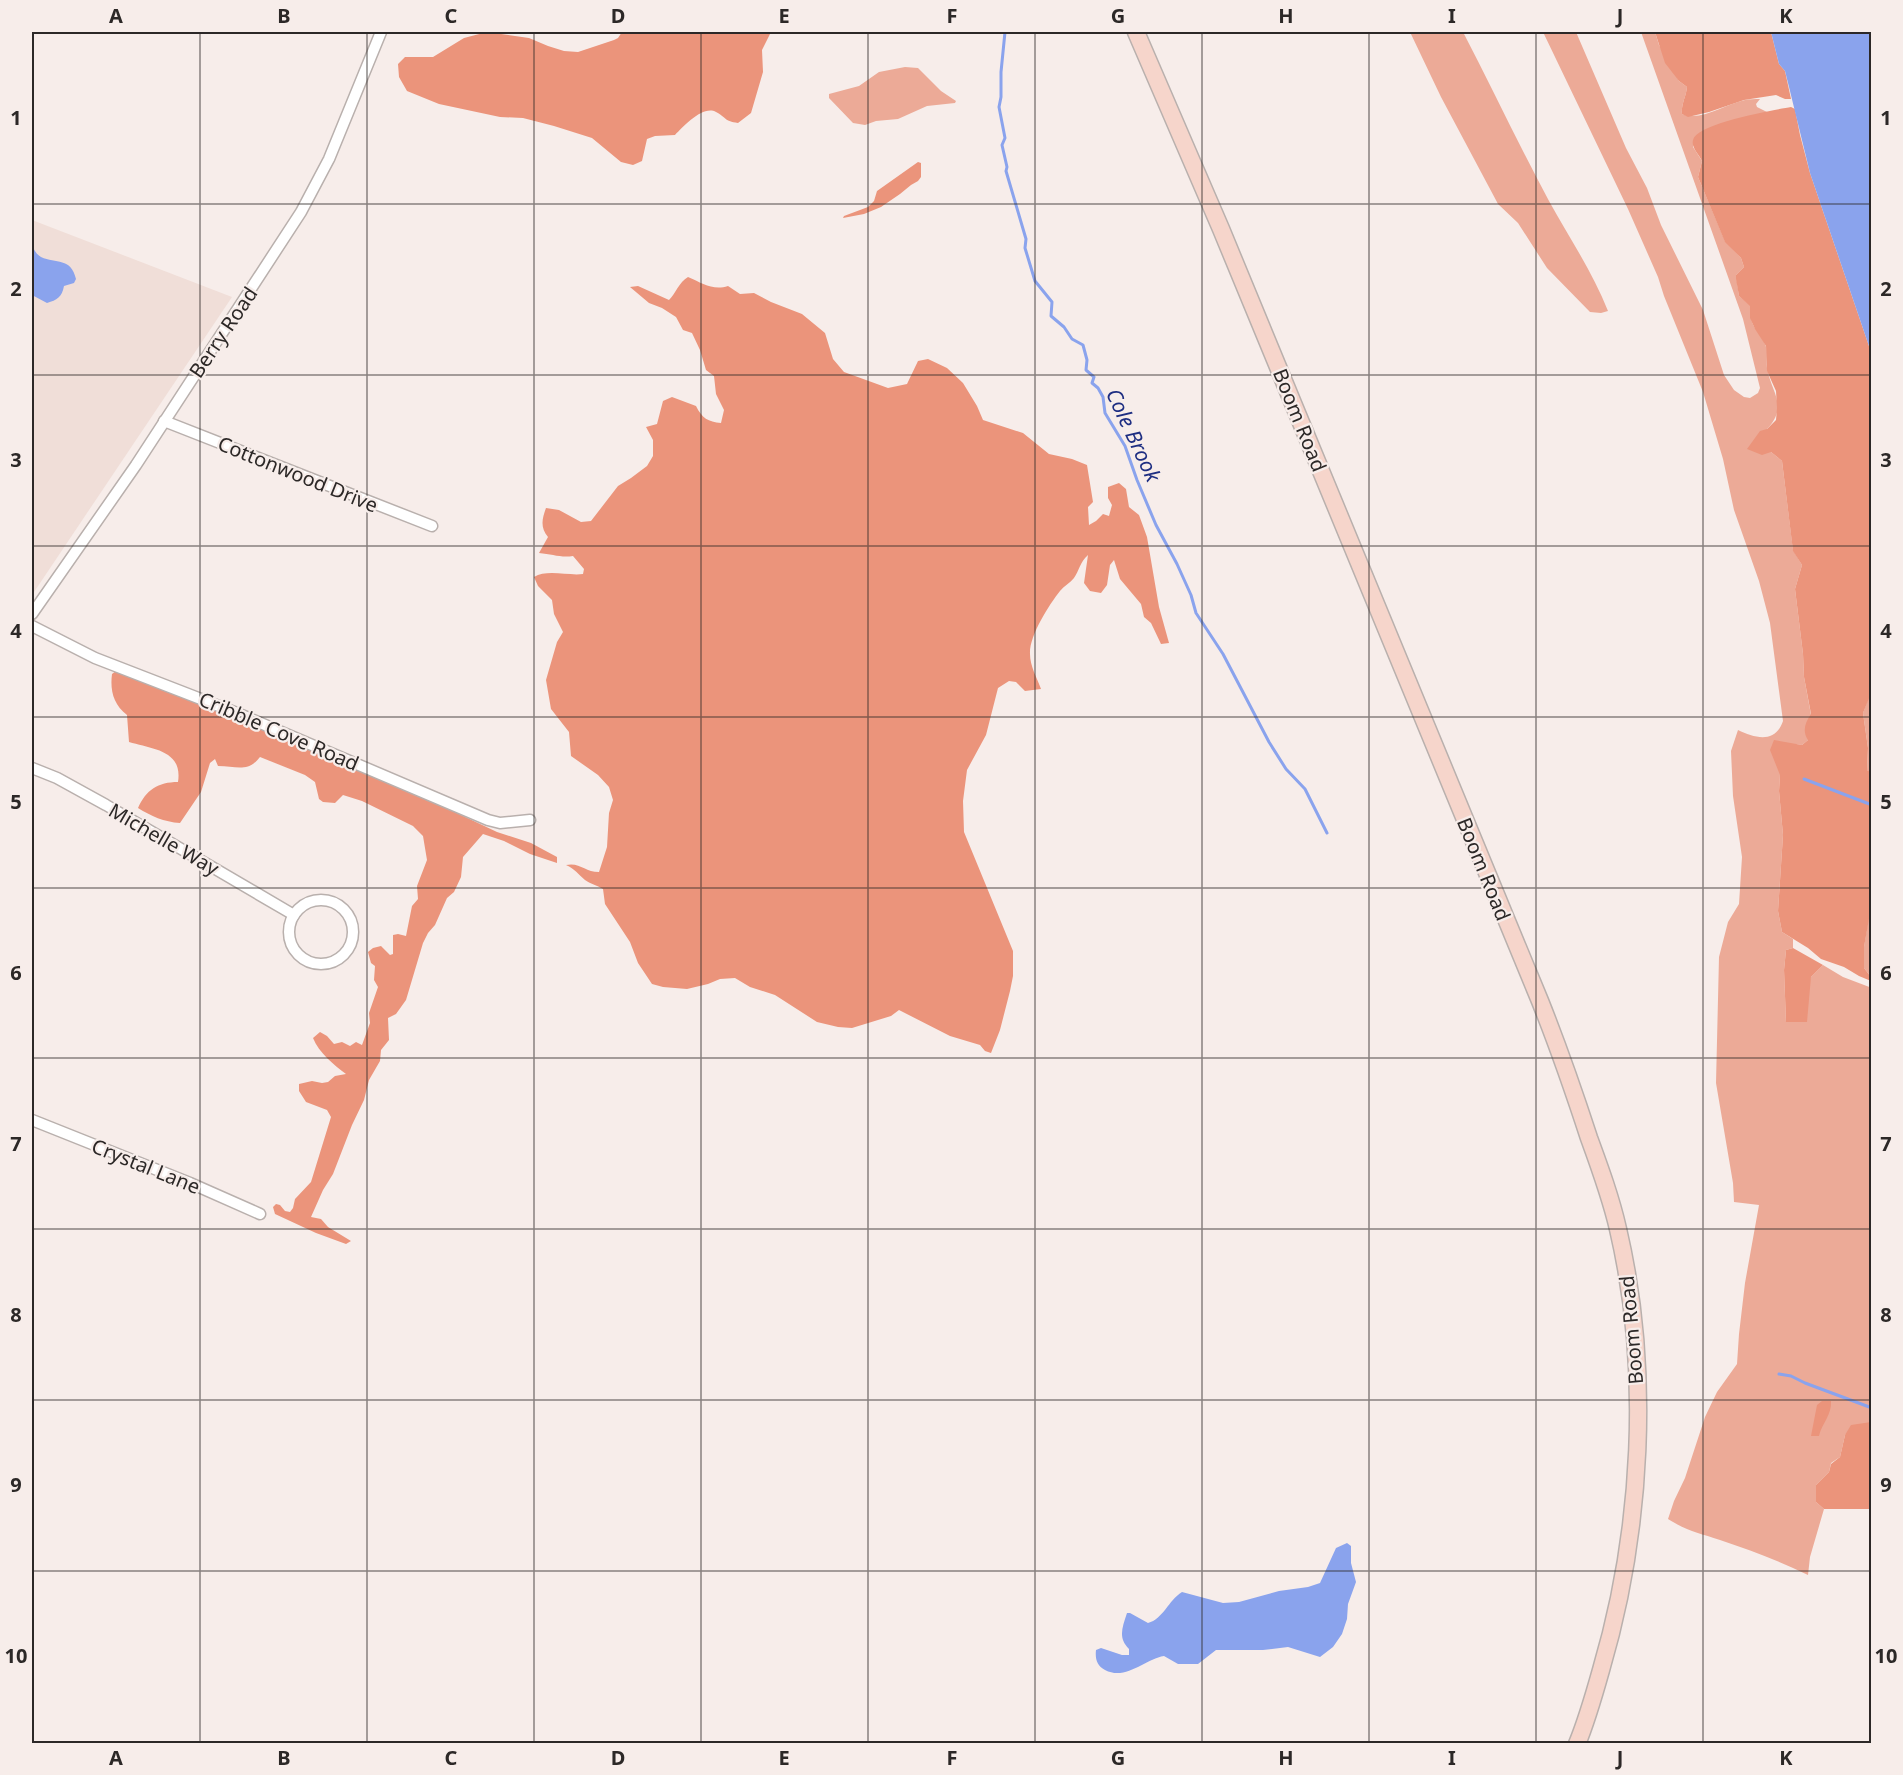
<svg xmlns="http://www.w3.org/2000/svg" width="1903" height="1775" font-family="'Noto Sans',sans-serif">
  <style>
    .built { fill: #f0ded8 }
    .green { fill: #ecaa97 }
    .forest { fill: #eb947b }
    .water { fill: #8aa3ed }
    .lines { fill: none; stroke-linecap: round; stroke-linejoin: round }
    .stream { stroke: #8aa3ed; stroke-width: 3 }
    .street-casing { stroke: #b9b0ad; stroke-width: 13 }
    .secondary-casing { stroke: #b9b0ad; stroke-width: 19 }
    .street { stroke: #fff; stroke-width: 10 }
    .secondary { stroke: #f6d5cb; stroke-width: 16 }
    .grid { fill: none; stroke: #2c2827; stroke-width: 1.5; stroke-opacity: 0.55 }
    .labels { text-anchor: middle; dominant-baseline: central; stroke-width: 4.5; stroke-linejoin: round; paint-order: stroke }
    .street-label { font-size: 20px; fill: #2c2827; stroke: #f7edea }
    .water-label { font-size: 21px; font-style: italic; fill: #1e2e82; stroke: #f7edea }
    .neatline { fill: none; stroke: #2c2827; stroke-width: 2 }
    .grid-label { font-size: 20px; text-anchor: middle; font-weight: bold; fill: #2c2827 }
  </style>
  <rect width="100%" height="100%" fill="#f7edea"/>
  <!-- built -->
  <path class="built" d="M 32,220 L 232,297 L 32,595 Z"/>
  <!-- green -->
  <g class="green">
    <path d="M 1410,32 L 1463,32 C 1492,88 1519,145 1549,201 C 1569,237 1593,273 1608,311 L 1601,313 L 1590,312 L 1547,268 L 1518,223 L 1498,204 L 1441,97 Z"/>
    <path d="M 1543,32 L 1576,32 L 1626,148 L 1647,188 L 1661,225 L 1703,310 L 1724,375 L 1734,390 L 1744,397 L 1750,398 L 1758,393 L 1760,388 L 1743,319 L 1641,32 L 1655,32 L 1659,45 L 1679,81 L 1687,87 C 1686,97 1681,104 1682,114 C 1701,122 1725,104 1745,100 C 1749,99 1755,99 1760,99 L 1756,104 L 1757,107 L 1767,112 L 1693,140 L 1693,147 L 1702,161 L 1698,177 L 1725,241 L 1741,258 L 1744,267 L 1736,275 L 1739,296 L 1750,305 C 1750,330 1757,326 1765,344 C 1768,350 1766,360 1767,368 C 1771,392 1789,406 1767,429 L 1771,452 L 1782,461 L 1793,550 L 1802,565 L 1795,589 L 1803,654 L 1804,677 L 1811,715 L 1808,740 L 1802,745 L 1795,744 L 1780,775 L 1779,791 L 1783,835 L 1778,911 L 1782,932 L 1793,939 L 1793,948 L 1786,950 L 1784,970 L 1786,1022 L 1794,1021 L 1811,977 L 1823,965 L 1843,977 L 1872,988 L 1871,1422 L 1845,1435 L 1840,1457 L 1831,1463 L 1829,1472 L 1816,1485 L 1816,1502 L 1824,1509 L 1810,1557 L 1808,1575 C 1779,1561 1750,1550 1720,1540 C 1699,1533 1687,1531 1668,1519 L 1674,1501 L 1685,1478 L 1705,1417 L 1717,1392 L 1737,1364 L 1739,1334 L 1745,1283 L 1759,1205 L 1734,1202 L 1733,1183 L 1716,1083 L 1719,957 L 1728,922 L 1739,904 L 1742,857 L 1733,796 L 1731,751 L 1738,730 C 1755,738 1775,744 1783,721 L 1770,623 L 1759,581 L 1734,510 L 1723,459 L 1703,392 L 1664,296 L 1658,277 L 1628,209 Z"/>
    <path d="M 905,67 L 918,68 L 941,91 L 956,101 L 955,103 L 927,106 L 898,119 L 876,121 L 865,125 L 853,123 L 829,98 L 829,94 L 859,86 L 879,72 Z"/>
    <path d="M 1871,691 L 1871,773 L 1867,770 L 1868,748 L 1863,713 Z"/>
    <path d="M 1871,902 L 1871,977 L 1864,968 L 1864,947 Z"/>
  </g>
  <!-- forest -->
  <g class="forest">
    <path d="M 487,32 L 529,38 L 548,46 L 564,51 L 578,52 L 614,40 L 618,38 L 622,32 L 771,32 L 762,50 L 763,72 L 751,113 L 738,123 C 724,121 727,118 716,112 C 703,105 684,126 675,135 L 655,136 L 647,139 L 642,161 L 633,165 L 621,162 L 592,138 L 554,126 L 523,118 L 500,117 L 439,104 L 407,91 L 399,77 L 398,64 L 405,57 L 433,57 L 464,38 Z"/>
    <path d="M 1655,32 L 1771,32 L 1779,64 L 1785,71 L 1791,99 L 1785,99 L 1776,95 L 1744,100 L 1709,112 L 1688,117 L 1682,114 C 1681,104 1686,97 1687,87 L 1679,81 L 1665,63 Z"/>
    <path d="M 1791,107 L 1795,109 L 1800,135 L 1810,173 L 1871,352 L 1872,691 L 1863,713 L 1868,748 L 1867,770 L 1872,773 L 1872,902 L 1864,947 L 1864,968 L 1871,977 L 1871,981 L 1859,976 L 1844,967 L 1821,959 L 1808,948 L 1782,932 L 1778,911 L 1783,835 L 1779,791 L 1780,775 L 1770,750 L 1774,740 L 1802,745 L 1808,740 C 1802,731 1805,723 1811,714 L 1804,677 L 1803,654 L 1795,589 L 1802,565 L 1793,551 L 1782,461 L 1771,452 L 1762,455 L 1747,449 L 1760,431 L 1767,429 L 1776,420 L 1777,408 L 1776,391 L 1767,371 L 1766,346 L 1755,329 L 1750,318 L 1750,306 L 1739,296 L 1736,279 L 1736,275 L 1744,267 L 1741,258 L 1725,242 L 1698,177 L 1702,161 C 1699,154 1691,148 1693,140 C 1697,123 1774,110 1791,107 Z"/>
    <path d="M 918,162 L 921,163 L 921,177 L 918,181 L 911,185 L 900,194 L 881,207 L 864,214 L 843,218 L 844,216 L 868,207 L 874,201 L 877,191 Z"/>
    <path d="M 688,277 C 702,283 713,291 728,286 L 740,294 L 754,293 L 771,302 L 802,314 L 825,333 L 833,359 L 844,372 L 888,388 L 907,384 L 918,361 L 928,359 L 947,368 L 963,383 L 977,406 L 983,420 L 1023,433 L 1049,454 L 1072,459 L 1087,465 L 1093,502 L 1088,507 L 1089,525 L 1096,521 L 1103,514 L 1109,516 L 1112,505 L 1108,498 L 1108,487 L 1119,483 L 1126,489 L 1129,507 L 1139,515 L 1147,537 L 1159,607 L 1169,643 L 1161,644 L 1151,623 L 1144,617 L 1141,604 L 1120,579 L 1114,560 L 1110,565 L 1107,585 L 1101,593 L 1090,591 L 1084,583 L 1088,555 C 1080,562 1079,571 1074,578 C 1070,583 1064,586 1060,591 C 1049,605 1029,636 1030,654 C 1030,666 1037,678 1041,689 L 1025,691 L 1016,682 L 1009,681 L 998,688 L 986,735 L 967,770 L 963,801 L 964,832 L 1013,951 L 1013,976 L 1010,991 L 1000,1030 L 991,1053 L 985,1051 L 980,1045 L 950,1036 L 899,1010 L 891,1016 L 852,1028 L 838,1027 L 817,1022 L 775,995 L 750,987 L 735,978 L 720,979 L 708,984 L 687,989 L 663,987 L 652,984 L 638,963 L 630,942 L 605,904 L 603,889 C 597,885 590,884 585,880 C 578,874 575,869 566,865 C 580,862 585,872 599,872 L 607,847 L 609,813 L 613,800 L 609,787 L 598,775 L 571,756 L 569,732 L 551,709 L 546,680 L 557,642 L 563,632 L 554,614 L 552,600 L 538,586 L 534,577 C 547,569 568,576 583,574 L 584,569 L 573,556 C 561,558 552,554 539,553 L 548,537 C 540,527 542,519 546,508 L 559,510 L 581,522 L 591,521 L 618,486 L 631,478 L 647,466 L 653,456 L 653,440 L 646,427 L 657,424 L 663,401 L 672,397 L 696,406 C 702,418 708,422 721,423 L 724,410 L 716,394 L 714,376 L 706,370 L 700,350 L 692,333 L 683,330 L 676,317 L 662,308 L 649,303 L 630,287 L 638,286 L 669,300 C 676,293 679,282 688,277 Z"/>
    <path d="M 116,671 L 190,699 L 440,805 L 497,832 L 531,843 L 557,857 L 557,863 L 530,854 L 504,841 L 483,834 L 463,857 L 461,877 L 454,892 L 447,898 L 435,925 L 428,933 L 423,943 L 406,1000 L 396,1014 L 388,1018 L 389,1040 L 381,1050 L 380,1061 L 369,1080 L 364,1100 L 352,1125 L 333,1174 L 323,1190 L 311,1217 L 321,1219 L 328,1227 L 351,1241 L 346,1244 L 316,1233 L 275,1214 L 273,1207 L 276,1204 L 280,1205 L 285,1211 L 290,1212 L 293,1208 L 295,1199 L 311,1182 L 331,1117 L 327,1110 L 306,1102 L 299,1091 L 299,1084 L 312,1081 L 322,1083 L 328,1082 L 335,1076 L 346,1074 C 334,1065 319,1053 313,1038 L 320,1032 L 327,1036 L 334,1044 L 342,1042 L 350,1046 L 356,1042 L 362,1045 L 370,1023 L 369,1013 L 378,987 L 374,980 L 375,966 L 371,963 L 368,952 L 373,948 L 381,946 L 390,955 L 393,954 L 393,935 L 398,934 L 406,936 L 412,906 L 418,899 L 417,886 L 427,860 L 423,836 L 413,826 L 362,801 L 343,795 L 335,803 L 323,802 L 319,799 L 315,782 L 305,775 L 260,757 C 248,773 236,766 218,766 L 215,759 L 210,763 L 201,792 L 180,823 C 164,822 151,816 138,808 C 146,790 158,782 178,782 C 183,750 152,749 129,742 L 127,715 C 113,704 110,690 112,674 Z"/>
    <path d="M 1793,948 L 1823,965 L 1811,977 L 1807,1022 L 1786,1022 L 1784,970 L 1786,950 Z"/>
    <path d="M 1822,1401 L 1831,1401 C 1832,1415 1822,1423 1819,1436 L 1811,1436 L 1817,1405 Z"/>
    <path d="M 1871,1422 L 1871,1509 L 1824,1509 L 1816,1502 L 1816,1485 L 1829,1472 L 1831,1464 L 1840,1457 L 1845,1435 L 1851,1425 Z"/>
  </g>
  <!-- water -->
  <g class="water">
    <path d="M 1771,32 L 1871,32 L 1871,352 L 1810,173 L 1789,87 L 1785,71 L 1779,64 Z"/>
    <path d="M 32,245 C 34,250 36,254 41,257 C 56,264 71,257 76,279 L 74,283 L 64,286 C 62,297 57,300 47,303 L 32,295 Z"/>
    <path d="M 1347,1543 L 1351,1546 L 1351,1563 L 1356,1582 L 1348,1604 L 1347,1619 L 1342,1634 L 1333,1647 L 1320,1657 L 1288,1647 L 1263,1650 L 1216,1650 L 1198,1664 L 1178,1664 L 1164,1656 C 1145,1659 1126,1681 1105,1670 C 1097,1666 1095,1659 1096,1650 L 1101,1648 L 1122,1655 L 1129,1655 L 1129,1649 C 1118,1638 1122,1628 1127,1613 L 1130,1613 L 1148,1623 C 1163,1619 1168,1601 1182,1592 L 1223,1603 L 1239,1602 L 1279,1591 L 1308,1587 L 1320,1583 L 1336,1548 Z"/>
  </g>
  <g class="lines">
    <!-- stream -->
    <g class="stream">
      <path d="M 1005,32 L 1001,72 L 1001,97 L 999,107 L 1005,138 L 1002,145 L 1007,167 L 1006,171 L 1026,239 L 1025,248 L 1035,281 L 1052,302 L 1051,316 L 1064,327 L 1072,339 L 1083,345 L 1087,360 L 1086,370 L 1094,377 L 1092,383 L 1098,388 L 1103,397 L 1105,413 L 1125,446 L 1137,480 L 1156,525 L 1177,564 L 1191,595 L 1196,613 L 1223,654 L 1269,742 L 1286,769 L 1305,789 L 1327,833"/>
      <path d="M 1804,779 L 1872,805"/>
      <path d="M 1779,1374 L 1791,1376 L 1805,1383 L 1872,1408"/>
    </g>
    <!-- street casing -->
    <g class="street-casing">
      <g id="street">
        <path d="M 164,421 L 432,526"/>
        <path d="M 32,614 L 136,465 L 301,212 L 329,159 L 381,32"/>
        <path d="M 32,626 L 95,658 L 237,713 L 488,820 L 500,823 L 530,820"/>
        <path d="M 32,768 L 57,778 L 106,805 L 294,915"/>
        <circle cx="321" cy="932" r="32"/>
        <path d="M 32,1120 L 190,1183 L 260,1214"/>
      </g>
    </g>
    <!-- secondary casing -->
    <g class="secondary-casing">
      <path id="secondary" d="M 1136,32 L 1221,229 L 1540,1001 C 1558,1046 1574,1092 1589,1138 C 1600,1168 1611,1198 1618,1229 C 1651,1370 1642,1531 1601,1670 C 1594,1695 1587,1720 1577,1744"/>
    </g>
    <!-- street -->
    <use href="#street" class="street"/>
    <!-- secondary -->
    <use href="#secondary" class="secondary"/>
  </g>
  <!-- grid -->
  <path class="grid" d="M 200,32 L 200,1744M 367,32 L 367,1744M 534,32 L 534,1744M 701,32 L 701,1744M 868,32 L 868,1744M 1035,32 L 1035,1744M 1202,32 L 1202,1744M 1369,32 L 1369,1744M 1536,32 L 1536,1744M 1703,32 L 1703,1744M 32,204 L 1872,204M 32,375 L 1872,375M 32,546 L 1872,546M 32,717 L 1872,717M 32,888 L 1872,888M 32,1058 L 1872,1058M 32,1229 L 1872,1229M 32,1400 L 1872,1400M 32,1571 L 1872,1571"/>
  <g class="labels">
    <!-- street labels -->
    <g class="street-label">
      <text transform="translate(223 332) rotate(-56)">Berry Road</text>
      <text transform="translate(1300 420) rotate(68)">Boom Road</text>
      <text transform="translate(298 474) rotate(22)">Cottonwood Drive</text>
      <text transform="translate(279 731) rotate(23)">Cribble Cove Road</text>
      <text transform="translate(164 839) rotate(30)">Michelle Way</text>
      <text transform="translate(1484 869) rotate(68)">Boom Road</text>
      <text transform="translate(146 1166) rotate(22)">Crystal Lane</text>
      <text transform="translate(1631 1330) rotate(-95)">Boom Road</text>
    </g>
    <!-- water labels -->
    <g class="water-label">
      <text transform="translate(1134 435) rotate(65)">Cole Brook</text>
    </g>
  </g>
  <!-- border -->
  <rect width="1903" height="1775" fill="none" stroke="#f7edea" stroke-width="66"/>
  <rect x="33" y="33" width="1837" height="1709" class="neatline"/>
  <g class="grid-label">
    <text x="116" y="23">A</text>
    <text x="284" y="23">B</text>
    <text x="451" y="23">C</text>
    <text x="618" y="23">D</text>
    <text x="784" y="23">E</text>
    <text x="952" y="23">F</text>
    <text x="1118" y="23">G</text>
    <text x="1286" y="23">H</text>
    <text x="1452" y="23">I</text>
    <text x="1620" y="23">J</text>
    <text x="1786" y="23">K</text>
    <text x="16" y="125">1</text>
    <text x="1886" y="125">1</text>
    <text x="16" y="296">2</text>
    <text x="1886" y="296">2</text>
    <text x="16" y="467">3</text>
    <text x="1886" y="467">3</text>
    <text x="16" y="638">4</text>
    <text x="1886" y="638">4</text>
    <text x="16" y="809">5</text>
    <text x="1886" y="809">5</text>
    <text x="16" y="980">6</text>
    <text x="1886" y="980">6</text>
    <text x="16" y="1151">7</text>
    <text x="1886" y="1151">7</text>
    <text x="16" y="1322">8</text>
    <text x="1886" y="1322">8</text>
    <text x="16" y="1492">9</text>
    <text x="1886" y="1492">9</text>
    <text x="16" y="1663">10</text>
    <text x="1886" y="1663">10</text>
    <text x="116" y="1765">A</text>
    <text x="284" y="1765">B</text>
    <text x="451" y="1765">C</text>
    <text x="618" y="1765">D</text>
    <text x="784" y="1765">E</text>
    <text x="952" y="1765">F</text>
    <text x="1118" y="1765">G</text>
    <text x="1286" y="1765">H</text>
    <text x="1452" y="1765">I</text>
    <text x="1620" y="1765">J</text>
    <text x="1786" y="1765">K</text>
  </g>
</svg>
